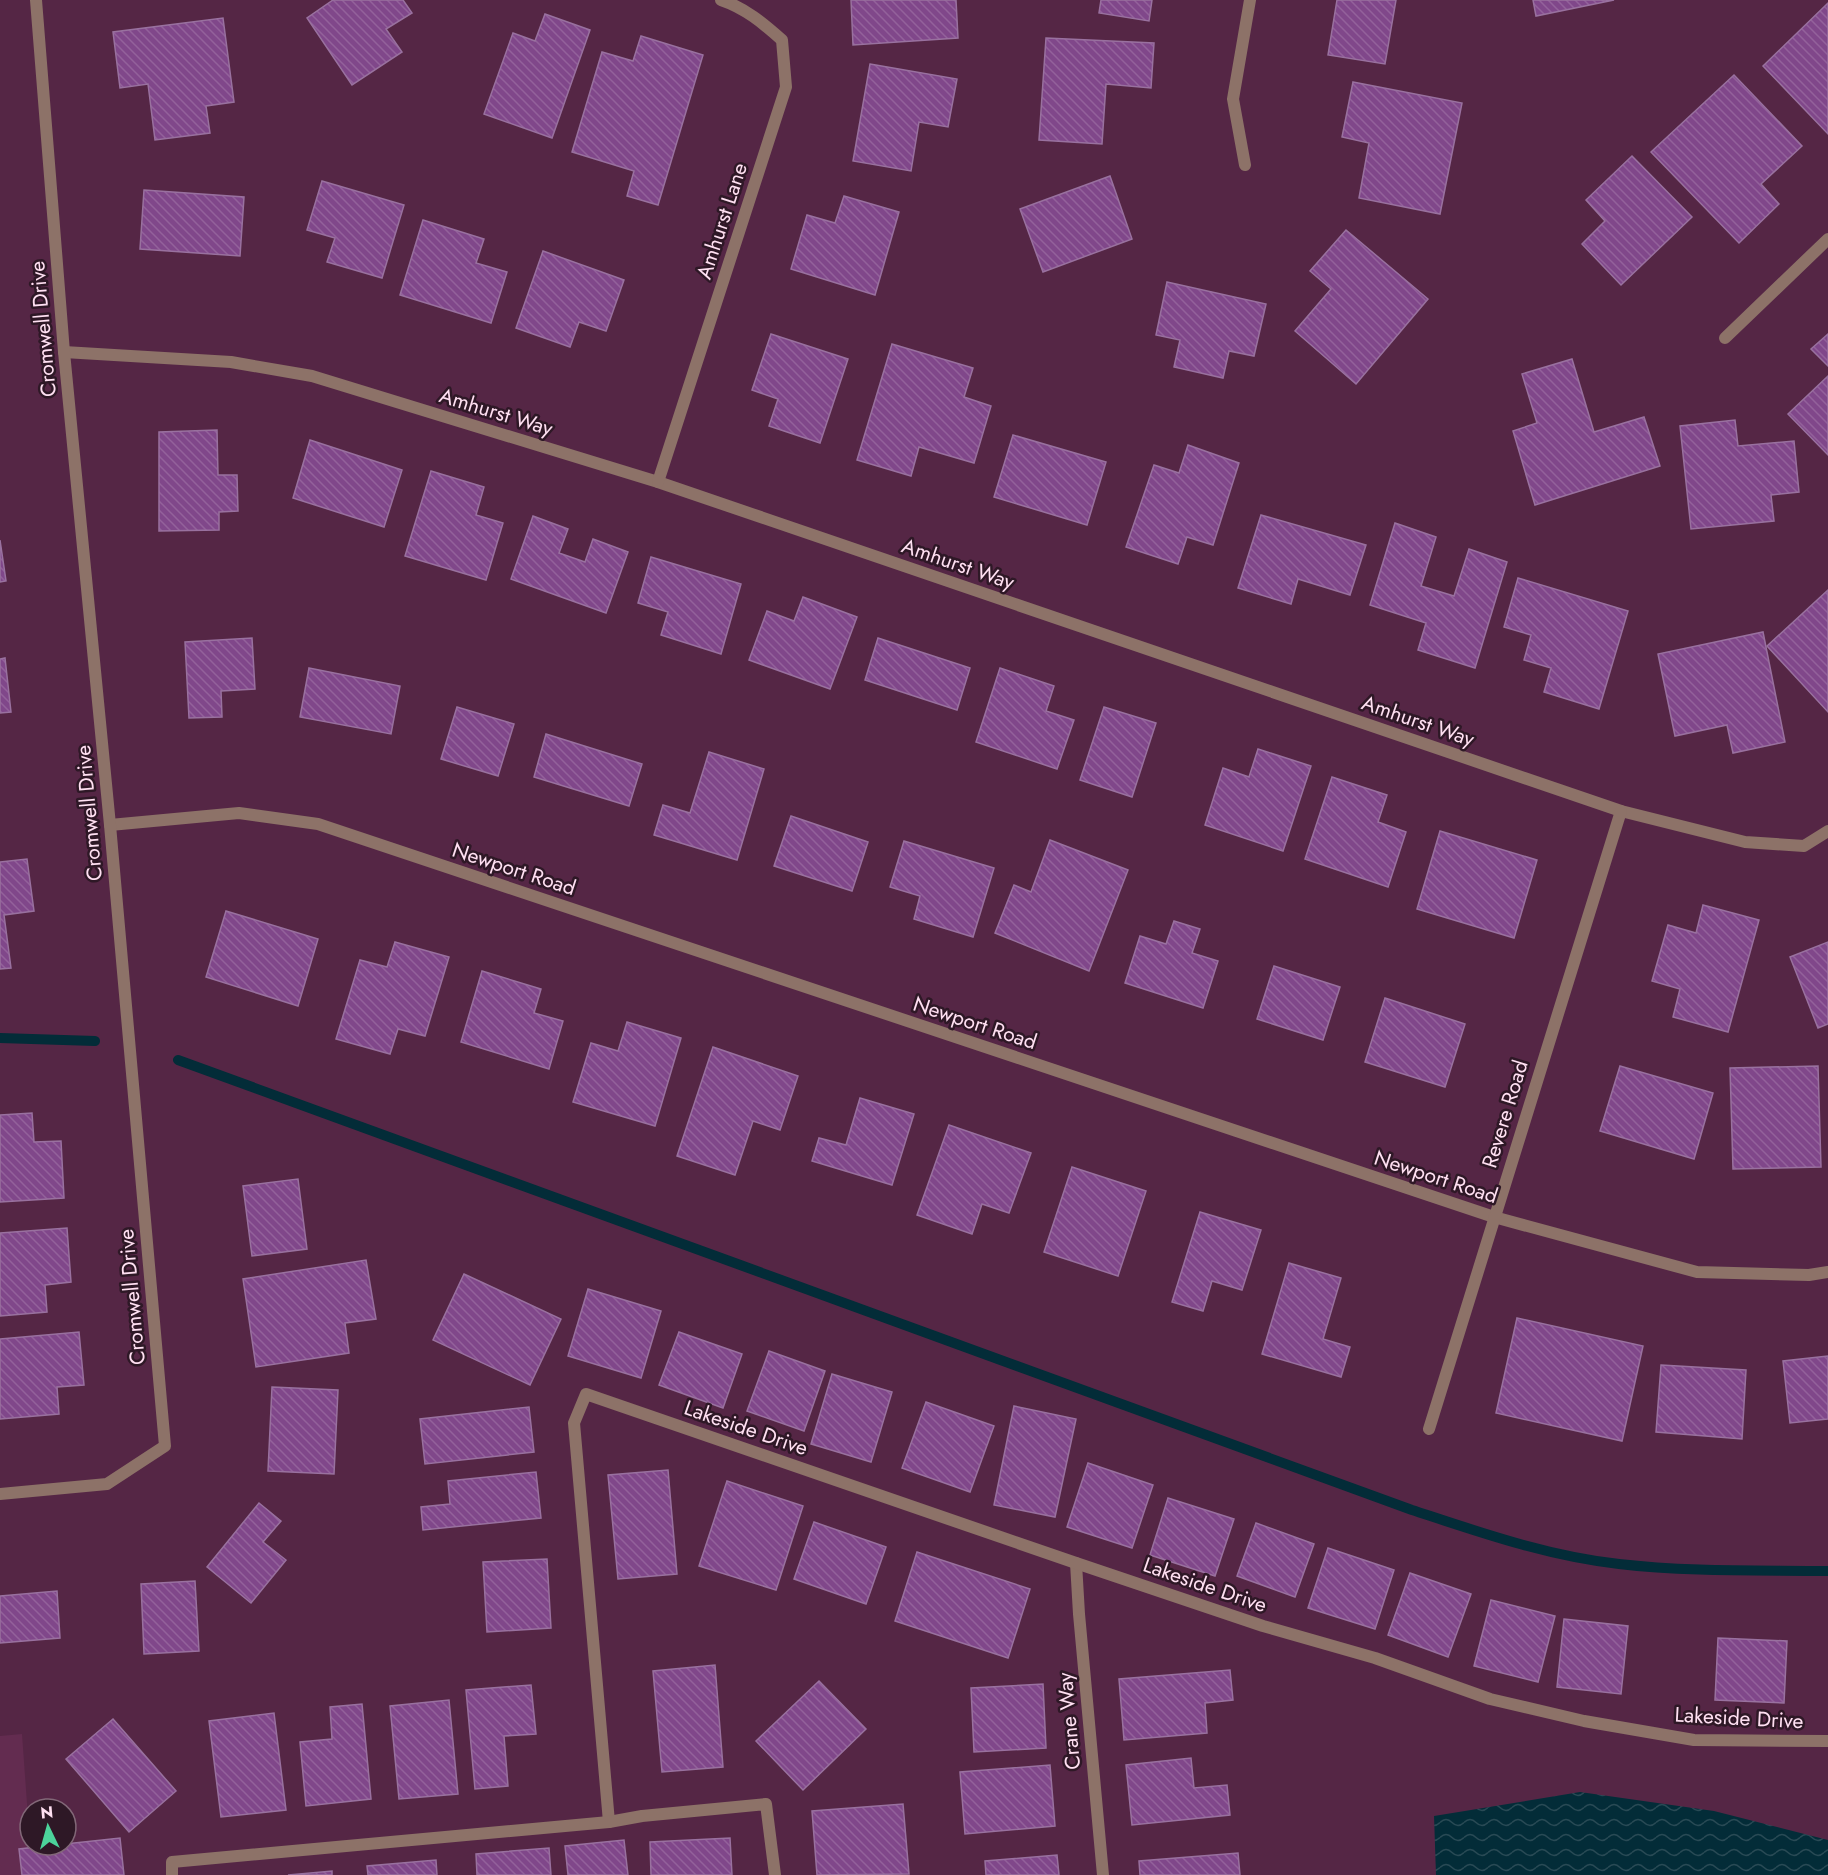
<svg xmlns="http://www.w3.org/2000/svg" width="1828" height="1875" font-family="Jost,sans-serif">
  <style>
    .built { fill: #632c50 }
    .water { fill: url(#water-waves) }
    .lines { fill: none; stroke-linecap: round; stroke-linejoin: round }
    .stream { stroke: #032c38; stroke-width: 10 }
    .building { fill: url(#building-back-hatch); stroke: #99719f; stroke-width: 1.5 }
    .minor { stroke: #8d7268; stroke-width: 12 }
    .labels { text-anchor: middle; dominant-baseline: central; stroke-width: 5; stroke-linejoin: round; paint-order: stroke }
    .street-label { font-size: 21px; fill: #ffe0f2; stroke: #2e1826 }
  </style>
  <defs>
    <pattern id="water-waves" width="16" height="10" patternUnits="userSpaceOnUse" patternTransform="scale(1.5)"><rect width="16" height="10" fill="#032c38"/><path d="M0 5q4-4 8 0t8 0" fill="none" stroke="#294a55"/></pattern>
    <pattern id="building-back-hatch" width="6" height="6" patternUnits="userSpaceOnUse" patternTransform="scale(1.5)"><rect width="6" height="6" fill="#80478a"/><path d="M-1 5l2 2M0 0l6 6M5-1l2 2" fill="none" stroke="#93619b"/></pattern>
  </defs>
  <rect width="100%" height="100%" fill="#552645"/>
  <!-- built -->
  <path class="built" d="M 22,1734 L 30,1845 L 32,1845 L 36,1875 L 0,1875 L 0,1736 Z"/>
  <!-- water -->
  <path class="water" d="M 1580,1792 L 1714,1811 L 1828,1840 L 1828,1875 L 1436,1875 L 1434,1816 Z"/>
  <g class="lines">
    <!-- stream -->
    <g class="stream">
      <path d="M 0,1038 L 95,1041"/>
      <path d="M 178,1060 L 1412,1510 C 1479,1532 1547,1556 1619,1564 C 1688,1572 1759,1570 1828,1571"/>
    </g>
  </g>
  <!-- building -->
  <g class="building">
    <path d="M 333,0 L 403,0 L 412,13 L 386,29 L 402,52 L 352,85 L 307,18 Z"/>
    <path d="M 851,0 L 956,0 L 958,38 L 853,45 Z"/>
    <path d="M 1101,0 L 1152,0 L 1149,21 L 1099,13 Z"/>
    <path d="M 1337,0 L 1396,0 L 1385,64 L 1328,55 Z"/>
    <path d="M 1533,0 L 1614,0 L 1536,16 Z"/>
    <path d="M 1828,3 L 1828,134 L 1763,66 Z"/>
    <path d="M 545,14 L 590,30 L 552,138 L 484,114 L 513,33 L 535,41 Z"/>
    <path d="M 223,18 L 234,102 L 206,106 L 210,133 L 155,140 L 148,84 L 120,88 L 113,32 Z"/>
    <path d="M 641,36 L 703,55 L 658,205 L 627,196 L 634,171 L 572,152 L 602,52 L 633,61 Z"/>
    <path d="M 1046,38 L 1154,43 L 1151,88 L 1106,84 L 1102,144 L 1039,140 Z"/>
    <path d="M 870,64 L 957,79 L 948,127 L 919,122 L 911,171 L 853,161 Z"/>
    <path d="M 1734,75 L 1802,146 L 1761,184 L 1779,204 L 1739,243 L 1651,152 Z"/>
    <path d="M 1353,82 L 1462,103 L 1440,214 L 1359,198 L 1369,143 L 1342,137 Z"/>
    <path d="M 1632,156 L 1692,217 L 1621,285 L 1582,244 L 1605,221 L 1586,200 Z"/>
    <path d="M 1110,176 L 1132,239 L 1043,272 L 1020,209 Z"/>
    <path d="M 322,181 L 404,205 L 382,278 L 327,262 L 335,238 L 307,230 Z"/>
    <path d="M 144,190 L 244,197 L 240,256 L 140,249 Z"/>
    <path d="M 844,196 L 899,212 L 875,295 L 791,269 L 807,215 L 835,223 Z"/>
    <path d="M 423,220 L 484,239 L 476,263 L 507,272 L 491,323 L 400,295 Z"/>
    <path d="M 1346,230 L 1428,299 L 1356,384 L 1295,331 L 1331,289 L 1310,271 Z"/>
    <path d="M 543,251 L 624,280 L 606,331 L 579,322 L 570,347 L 516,328 Z"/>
    <path d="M 1167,282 L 1266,304 L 1254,356 L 1229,351 L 1223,378 L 1174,367 L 1180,340 L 1156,335 Z"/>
    <path d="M 771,334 L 848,359 L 820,443 L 769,426 L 778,399 L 752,390 Z"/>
    <path d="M 1828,334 L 1828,366 L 1811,349 Z"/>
    <path d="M 892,344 L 973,368 L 964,397 L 991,406 L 974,463 L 919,447 L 911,476 L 857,460 Z"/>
    <path d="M 1572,359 L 1594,432 L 1644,417 L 1660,466 L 1535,505 L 1513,431 L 1537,423 L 1522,374 Z"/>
    <path d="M 1828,376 L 1828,455 L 1788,414 Z"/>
    <path d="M 1735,420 L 1738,446 L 1794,441 L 1799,492 L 1771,495 L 1774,521 L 1691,529 L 1680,426 Z"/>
    <path d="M 217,430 L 218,475 L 237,475 L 238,511 L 219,512 L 219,530 L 159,531 L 159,432 Z"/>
    <path d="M 1013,435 L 1106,462 L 1087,525 L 994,497 Z"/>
    <path d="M 310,440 L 402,470 L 384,527 L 293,498 Z"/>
    <path d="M 1188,445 L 1239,463 L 1213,545 L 1187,537 L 1178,564 L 1126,547 L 1154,465 L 1179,473 Z"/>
    <path d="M 431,471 L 484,487 L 476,515 L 503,523 L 486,580 L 405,556 Z"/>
    <path d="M 1261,515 L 1366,545 L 1350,595 L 1298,579 L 1291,604 L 1238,588 Z"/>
    <path d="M 533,516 L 568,529 L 559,553 L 585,562 L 593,539 L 628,552 L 606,613 L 511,579 Z"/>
    <path d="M 1395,523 L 1436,537 L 1421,586 L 1454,596 L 1469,549 L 1507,562 L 1475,668 L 1418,650 L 1426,623 L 1370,605 Z"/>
    <path d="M 0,540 L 6,581 L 0,582 Z"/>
    <path d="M 651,557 L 741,584 L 721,654 L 661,635 L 668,612 L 638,603 Z"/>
    <path d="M 1518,578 L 1628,611 L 1599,709 L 1544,692 L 1551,668 L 1524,660 L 1531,635 L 1504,627 Z"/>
    <path d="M 1828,590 L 1828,712 L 1767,646 Z"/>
    <path d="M 803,597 L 857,617 L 830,689 L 749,660 L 767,611 L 794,621 Z"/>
    <path d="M 1763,632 L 1785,742 L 1733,753 L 1727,725 L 1675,736 L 1658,654 Z"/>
    <path d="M 252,638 L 255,689 L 221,691 L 222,717 L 189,718 L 185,642 Z"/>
    <path d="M 878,638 L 970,668 L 957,710 L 865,680 Z"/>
    <path d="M 5,658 L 11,712 L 0,713 L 0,659 Z"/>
    <path d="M 309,668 L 400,686 L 391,734 L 300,717 Z"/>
    <path d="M 1000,668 L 1054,686 L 1046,711 L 1074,720 L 1057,769 L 976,742 Z"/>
    <path d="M 457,707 L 514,724 L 498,776 L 441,759 Z"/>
    <path d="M 1104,707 L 1156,723 L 1132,797 L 1080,780 Z"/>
    <path d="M 546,734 L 642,764 L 629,806 L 534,777 Z"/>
    <path d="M 1258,749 L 1311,766 L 1283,851 L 1205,825 L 1223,768 L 1249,777 Z"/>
    <path d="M 709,752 L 764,769 L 737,860 L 654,835 L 663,805 L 690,813 Z"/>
    <path d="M 1332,777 L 1387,795 L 1378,822 L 1406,832 L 1388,887 L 1305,859 Z"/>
    <path d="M 791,816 L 868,842 L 852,891 L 774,866 Z"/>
    <path d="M 1440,831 L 1537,860 L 1514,938 L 1417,909 Z"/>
    <path d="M 1050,840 L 1128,870 L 1089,971 L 995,933 L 1014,885 L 1031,892 Z"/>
    <path d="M 904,841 L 994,868 L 973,937 L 914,919 L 920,896 L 890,887 Z"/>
    <path d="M 27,859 L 34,911 L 4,915 L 11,968 L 0,969 L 0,862 Z"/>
    <path d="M 1703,905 L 1759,920 L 1728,1032 L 1673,1017 L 1680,989 L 1652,981 L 1668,925 L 1696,933 Z"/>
    <path d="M 226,911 L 318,939 L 298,1006 L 206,977 Z"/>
    <path d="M 1174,921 L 1200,929 L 1192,953 L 1218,961 L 1203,1008 L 1125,983 L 1140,936 L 1166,944 Z"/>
    <path d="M 395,942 L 449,957 L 425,1036 L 398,1029 L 390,1054 L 336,1039 L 360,960 L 387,967 Z"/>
    <path d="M 1828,942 L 1828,1024 L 1818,1028 L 1790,957 Z"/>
    <path d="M 1274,966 L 1340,987 L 1323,1040 L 1257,1019 Z"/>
    <path d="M 482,971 L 541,989 L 534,1013 L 563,1021 L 549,1069 L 461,1042 Z"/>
    <path d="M 1385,998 L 1465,1024 L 1445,1087 L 1365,1062 Z"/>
    <path d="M 627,1022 L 681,1038 L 655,1126 L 573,1102 L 591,1043 L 618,1051 Z"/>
    <path d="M 713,1047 L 798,1076 L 780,1130 L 753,1121 L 735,1175 L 677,1156 Z"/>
    <path d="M 1620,1066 L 1713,1093 L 1694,1159 L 1600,1131 Z"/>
    <path d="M 1818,1066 L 1821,1167 L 1733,1169 L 1730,1068 Z"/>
    <path d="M 860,1098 L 914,1114 L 892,1185 L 812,1161 L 819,1138 L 846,1145 Z"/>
    <path d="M 32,1113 L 34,1142 L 61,1141 L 64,1198 L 0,1202 L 0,1115 Z"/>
    <path d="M 949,1125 L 1031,1153 L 1009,1213 L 982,1204 L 972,1234 L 917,1215 Z"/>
    <path d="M 1072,1167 L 1146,1191 L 1118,1276 L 1044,1252 Z"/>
    <path d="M 298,1179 L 307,1249 L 252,1256 L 243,1186 Z"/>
    <path d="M 1200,1212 L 1261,1230 L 1242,1290 L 1212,1281 L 1203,1311 L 1172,1302 Z"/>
    <path d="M 67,1228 L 71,1282 L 45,1285 L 47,1312 L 0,1316 L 0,1233 Z"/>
    <path d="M 366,1260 L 376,1319 L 345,1323 L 349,1353 L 256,1367 L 243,1279 Z"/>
    <path d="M 1289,1263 L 1341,1278 L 1323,1339 L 1350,1347 L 1341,1377 L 1262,1354 Z"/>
    <path d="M 464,1274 L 561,1319 L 530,1385 L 433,1340 Z"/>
    <path d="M 588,1289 L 661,1311 L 641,1378 L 568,1356 Z"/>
    <path d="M 1517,1318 L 1643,1346 L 1622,1441 L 1496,1413 Z"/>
    <path d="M 79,1332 L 84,1385 L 57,1387 L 59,1414 L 0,1419 L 0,1339 Z"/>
    <path d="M 679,1332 L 742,1354 L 723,1408 L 659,1385 Z"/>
    <path d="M 769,1351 L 825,1371 L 804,1431 L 747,1411 Z"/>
    <path d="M 1828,1356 L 1828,1419 L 1790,1423 L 1783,1361 Z"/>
    <path d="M 1661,1365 L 1746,1370 L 1742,1439 L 1656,1432 Z"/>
    <path d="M 832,1374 L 892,1392 L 871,1462 L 811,1444 Z"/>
    <path d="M 272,1387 L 338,1390 L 334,1474 L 268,1471 Z"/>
    <path d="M 926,1402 L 994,1426 L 970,1492 L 902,1468 Z"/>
    <path d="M 1014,1406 L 1076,1419 L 1055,1517 L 994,1505 Z"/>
    <path d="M 529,1407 L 534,1452 L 425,1464 L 420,1419 Z"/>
    <path d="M 1088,1463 L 1153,1485 L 1132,1548 L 1067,1527 Z"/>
    <path d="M 668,1470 L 677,1574 L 618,1579 L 608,1475 Z"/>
    <path d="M 536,1472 L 541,1518 L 423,1530 L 421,1507 L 450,1504 L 448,1481 Z"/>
    <path d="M 727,1481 L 803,1506 L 776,1590 L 699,1566 Z"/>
    <path d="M 1168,1498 L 1234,1519 L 1215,1576 L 1150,1555 Z"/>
    <path d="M 259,1503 L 281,1521 L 263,1542 L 286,1560 L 251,1603 L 207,1567 Z"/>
    <path d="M 814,1522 L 886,1547 L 866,1604 L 794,1579 Z"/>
    <path d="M 1256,1523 L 1314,1544 L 1295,1597 L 1237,1576 Z"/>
    <path d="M 1328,1548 L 1394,1570 L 1375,1629 L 1308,1608 Z"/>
    <path d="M 917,1552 L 1030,1589 L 1008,1658 L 895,1621 Z"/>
    <path d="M 547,1559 L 551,1628 L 487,1632 L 483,1562 Z"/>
    <path d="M 1410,1573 L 1471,1594 L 1448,1657 L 1388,1635 Z"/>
    <path d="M 195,1581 L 199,1651 L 144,1654 L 141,1584 Z"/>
    <path d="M 57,1591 L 60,1638 L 0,1643 L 0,1596 Z"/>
    <path d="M 1491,1600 L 1555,1616 L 1538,1682 L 1474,1666 Z"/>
    <path d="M 1564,1619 L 1628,1626 L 1621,1694 L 1557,1687 Z"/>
    <path d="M 1718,1638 L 1787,1641 L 1784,1703 L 1715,1700 Z"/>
    <path d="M 715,1665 L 723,1767 L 662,1772 L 653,1671 Z"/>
    <path d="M 1230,1670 L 1233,1700 L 1205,1703 L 1207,1733 L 1124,1740 L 1119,1679 Z"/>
    <path d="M 819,1681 L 866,1729 L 803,1790 L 756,1741 Z"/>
    <path d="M 1043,1684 L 1046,1748 L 974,1752 L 971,1688 Z"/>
    <path d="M 531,1685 L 536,1734 L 504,1736 L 508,1786 L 475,1789 L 466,1690 Z"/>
    <path d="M 449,1700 L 458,1794 L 399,1799 L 390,1706 Z"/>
    <path d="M 362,1704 L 371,1799 L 306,1806 L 300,1742 L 332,1739 L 330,1707 Z"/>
    <path d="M 274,1713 L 286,1810 L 221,1817 L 209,1721 Z"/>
    <path d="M 113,1719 L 176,1791 L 129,1832 L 66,1759 Z"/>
    <path d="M 1191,1758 L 1194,1788 L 1227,1785 L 1230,1815 L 1132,1825 L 1126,1765 Z"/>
    <path d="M 1050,1765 L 1055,1826 L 965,1834 L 960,1772 Z"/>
    <path d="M 903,1804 L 909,1874 L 817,1875 L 812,1811 Z"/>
    <path d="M 120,1838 L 124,1875 L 22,1875 L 19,1849 Z"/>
    <path d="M 730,1838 L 732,1875 L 651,1875 L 650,1842 Z"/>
    <path d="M 624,1840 L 628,1875 L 568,1875 L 565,1846 Z"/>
    <path d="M 549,1848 L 551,1875 L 477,1875 L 476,1854 Z"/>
    <path d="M 1238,1853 L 1240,1875 L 1140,1875 L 1139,1861 Z"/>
    <path d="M 1057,1855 L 1059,1875 L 986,1875 L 985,1861 Z"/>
    <path d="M 436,1860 L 437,1875 L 368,1875 L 367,1866 Z"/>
    <path d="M 332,1871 L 332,1875 L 288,1875 Z"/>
  </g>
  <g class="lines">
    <!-- minor -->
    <g class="minor">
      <path d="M 1245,165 L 1233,99 L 1250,0"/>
      <path d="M 1725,338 L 1828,239"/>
      <path d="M 64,352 L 231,362 L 312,376 L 658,482 L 1621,811 L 1745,842 L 1804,846 L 1828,831"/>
      <path d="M 658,482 L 786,87 L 782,40 C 763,23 745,8 721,0"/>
      <path d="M 110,825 L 239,813 L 318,824 L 1494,1217 L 1697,1272 L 1809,1275 L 1828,1272"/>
      <path d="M 1429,1429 L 1621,811"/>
      <path d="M 0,1494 L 107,1484 L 165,1446 L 110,825 L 64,352 L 36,0"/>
      <path d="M 1076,1563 L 1079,1614 L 1103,1875"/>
      <path d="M 609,1822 L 574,1423 L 586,1394 L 1076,1563 L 1263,1626 L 1375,1658 L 1490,1699 L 1584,1721 L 1694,1740 L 1828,1741"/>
      <path d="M 172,1875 L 172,1862 L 609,1822 L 642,1816 L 766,1804 L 775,1875"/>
    </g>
  </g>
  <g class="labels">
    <!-- street labels -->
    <g class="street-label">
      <text transform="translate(722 221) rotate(-72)">Amhurst Lane</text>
      <text transform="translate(43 329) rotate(-95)">Cromwell Drive</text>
      <text transform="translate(496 412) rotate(17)">Amhurst Way</text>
      <text transform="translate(958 564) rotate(19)">Amhurst Way</text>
      <text transform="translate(1418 721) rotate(19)">Amhurst Way</text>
      <text transform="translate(89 813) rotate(-95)">Cromwell Drive</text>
      <text transform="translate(514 869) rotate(18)">Newport Road</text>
      <text transform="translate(975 1023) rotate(18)">Newport Road</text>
      <text transform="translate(1505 1114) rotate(-73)">Revere Road</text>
      <text transform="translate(1436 1177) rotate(18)">Newport Road</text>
      <text transform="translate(132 1297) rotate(-95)">Cromwell Drive</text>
      <text transform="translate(746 1428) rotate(19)">Lakeside Drive</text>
      <text transform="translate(1205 1585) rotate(19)">Lakeside Drive</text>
      <text transform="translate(1739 1718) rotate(3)">Lakeside Drive</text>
      <text transform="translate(1069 1721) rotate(-95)">Crane Way</text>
    </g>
  </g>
  <!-- north arrow -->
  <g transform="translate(48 1827) rotate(355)"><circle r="28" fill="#2e1826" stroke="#826878" stroke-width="1.5"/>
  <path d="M0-4.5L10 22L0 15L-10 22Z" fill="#4cd39b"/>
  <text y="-9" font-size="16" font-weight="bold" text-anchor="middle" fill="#ffe0f2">N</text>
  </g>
</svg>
